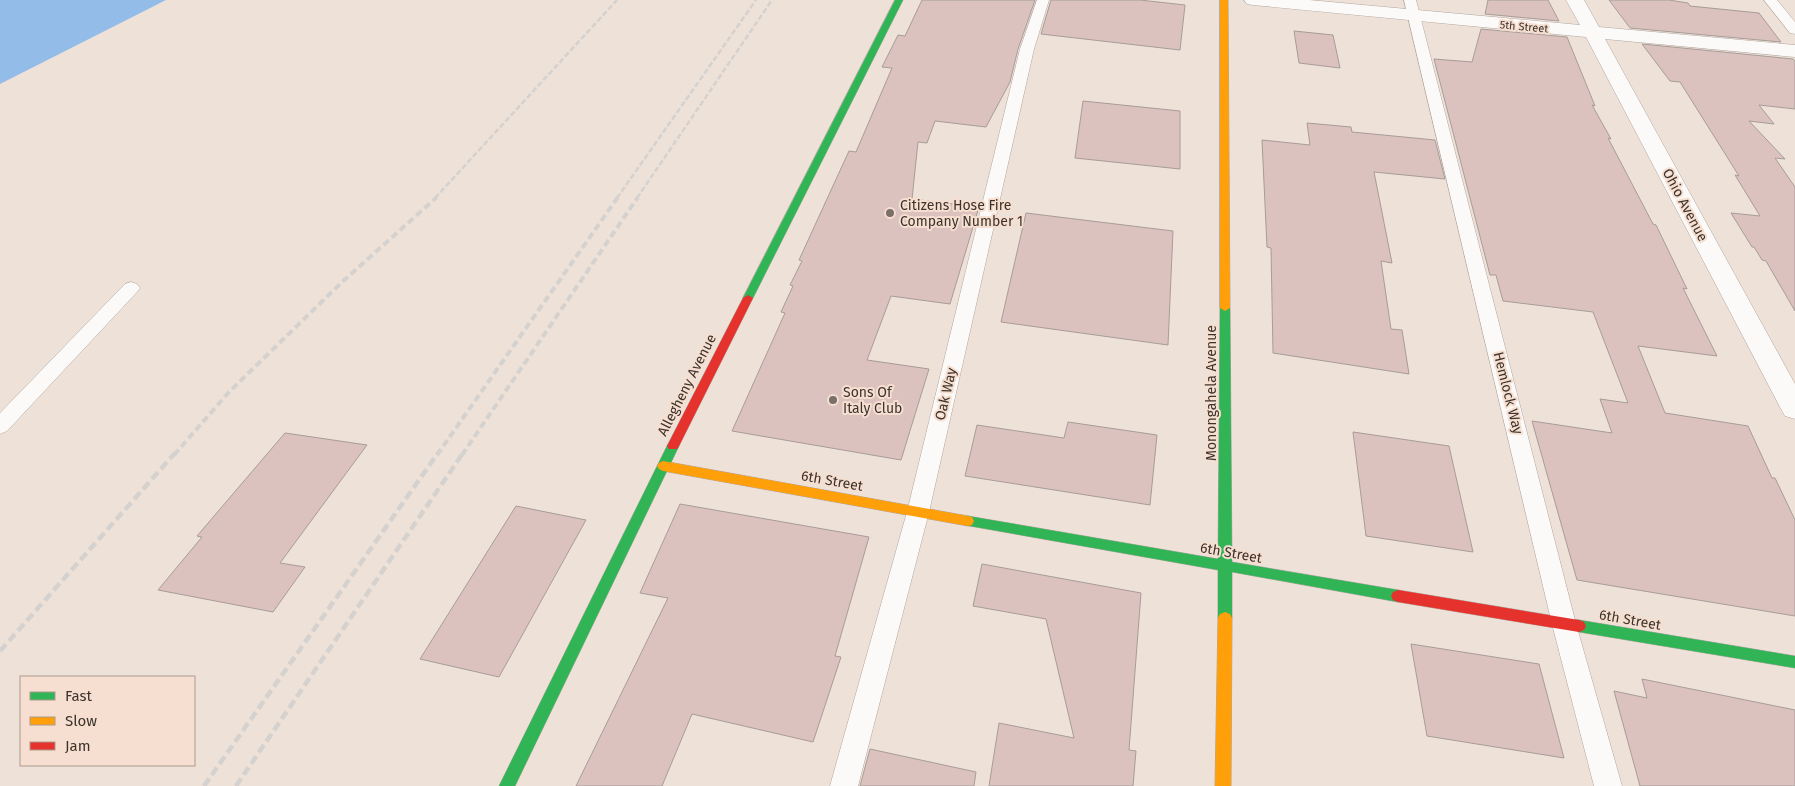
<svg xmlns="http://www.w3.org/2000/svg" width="1795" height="786" font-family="'Fira Sans',sans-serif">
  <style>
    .water { fill: #94bce8 }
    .building { fill: #dbc2bf; stroke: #a79c98 }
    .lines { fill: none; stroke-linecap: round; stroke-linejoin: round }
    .lane-casing { stroke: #b0a69f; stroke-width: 1 }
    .street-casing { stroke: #b0a69f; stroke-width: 1 }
    .fast-casing { stroke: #b0a69f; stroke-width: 1 }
    .slow-casing { stroke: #b0a69f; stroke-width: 1 }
    .jam-casing { stroke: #b0a69f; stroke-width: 1 }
    .lane { fill: #fcfaf9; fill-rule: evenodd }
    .street { fill: #fcfaf9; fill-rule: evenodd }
    .fast { fill: #30b455; fill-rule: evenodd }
    .slow { fill: #ff9f0a; fill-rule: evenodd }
    .jam { fill: #e5322d; fill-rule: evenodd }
    .rail-far2 { stroke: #d4d1ce; stroke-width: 2.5; stroke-dasharray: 5.5 2.5; stroke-linecap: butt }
    .rail-far1 { stroke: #d4d1ce; stroke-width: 4; stroke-dasharray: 7 4; stroke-linecap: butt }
    .rail { stroke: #d4d1ce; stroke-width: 4.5; stroke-dasharray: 9 4.5; stroke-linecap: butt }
    .poi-dot { fill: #7a7069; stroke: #f6dfd0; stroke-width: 2 }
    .labels { text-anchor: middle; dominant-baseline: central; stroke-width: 4; stroke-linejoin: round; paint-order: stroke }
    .far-street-label { font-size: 11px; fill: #3c332d; stroke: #f6dfd0 }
    .poi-label { font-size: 14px; fill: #3c332d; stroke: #f6dfd0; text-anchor: start }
    .street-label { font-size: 14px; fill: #3c332d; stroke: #f6dfd0 }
  </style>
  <rect width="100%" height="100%" fill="#eee1d8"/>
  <!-- water -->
  <path class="water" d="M 0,0 L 166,0 L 0,84 Z"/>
  <!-- building -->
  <g class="building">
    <path d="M 922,0 L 1035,0 L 1018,49 L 1010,82 L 986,127 L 935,121 L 927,143 L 918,142 L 912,199 L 979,207 L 950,304 L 891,296 L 867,360 L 929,369 L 901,460 L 732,431 L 785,313 L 781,312 L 793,286 L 790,285 L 802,261 L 799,260 L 849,151 L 856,152 L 892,68 L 882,67 L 898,35 L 905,36 Z"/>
    <path d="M 1051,0 L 1140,0 L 1185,5 L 1180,50 L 1041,34 Z"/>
    <path d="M 1488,0 L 1548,0 L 1559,21 L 1485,14 Z"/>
    <path d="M 1609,0 L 1669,0 L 1688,3 L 1690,6 L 1759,13 L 1781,42 L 1630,28 Z"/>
    <path d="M 1481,29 L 1567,37 L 1595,106 L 1592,105 L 1611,139 L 1608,138 L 1653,224 L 1656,225 L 1687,289 L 1683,288 L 1717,356 L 1638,346 L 1665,413 L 1748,426 L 1772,478 L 1775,478 L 1795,520 L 1795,616 L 1577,580 L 1532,421 L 1612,433 L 1600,399 L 1628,403 L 1593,312 L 1503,301 L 1496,275 L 1490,275 L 1434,59 L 1472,62 Z"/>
    <path d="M 1294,31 L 1333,35 L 1340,68 L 1299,63 Z"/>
    <path d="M 1642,44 L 1793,59 L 1795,61 L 1795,109 L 1759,105 L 1774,124 L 1749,121 L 1785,159 L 1775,158 L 1795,187 L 1795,311 L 1766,261 L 1762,260 L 1754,247 L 1752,247 L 1731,213 L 1760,216 L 1735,175 L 1739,176 L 1680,82 L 1670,81 Z"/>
    <path d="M 1083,101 L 1180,111 L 1180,169 L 1075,158 Z"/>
    <path d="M 1307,123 L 1351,127 L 1352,132 L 1435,140 L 1445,179 L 1374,172 L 1392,263 L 1381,261 L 1391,329 L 1402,330 L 1409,374 L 1273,353 L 1271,248 L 1267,247 L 1262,140 L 1310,145 Z"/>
    <path d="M 1026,213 L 1173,231 L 1168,345 L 1001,322 Z"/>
    <path d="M 1068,422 L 1157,435 L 1150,505 L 965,476 L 977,425 L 1064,438 Z"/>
    <path d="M 1353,432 L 1449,446 L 1473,552 L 1366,536 Z"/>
    <path d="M 285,433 L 367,445 L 280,563 L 305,567 L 273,612 L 158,590 L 202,537 L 197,536 Z"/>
    <path d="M 680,504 L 869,537 L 835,656 L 841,657 L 813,742 L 692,714 L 662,786 L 576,786 L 668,598 L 640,593 Z"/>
    <path d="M 516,506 L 586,520 L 499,677 L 420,659 Z"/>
    <path d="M 982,564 L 1141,593 L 1129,750 L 1136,751 L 1133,786 L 989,786 L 999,723 L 1074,738 L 1046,619 L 973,606 Z"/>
    <path d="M 1411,644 L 1539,664 L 1564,758 L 1427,736 Z"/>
    <path d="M 1642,679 L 1795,710 L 1795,786 L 1640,786 L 1614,691 L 1647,698 Z"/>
    <path d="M 870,749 L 976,772 L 974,786 L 860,786 Z"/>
  </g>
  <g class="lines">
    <!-- lane casing -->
    <g class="lane-casing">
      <g id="lane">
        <path d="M 1037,0 L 1049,0 L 1034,49 L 929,512 L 858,786 L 830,786 L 907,512 L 1020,49 Z"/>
        <path d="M 1404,0 L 1416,0 L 1576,624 L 1622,786 L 1594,786 L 1552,624 Z"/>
        <path d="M 1764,0 L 1777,0 L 1795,22 L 1795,34 L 1790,33 Z"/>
        <path d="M 131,282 L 137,284 L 140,288 L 137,292 L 7,431 L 0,434 L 0,413 L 125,284 Z"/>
      </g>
    </g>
    <!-- street casing -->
    <g class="street-casing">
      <path id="street" d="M 1244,0 L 1309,0 L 1580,25 L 1566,0 L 1584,0 L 1599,27 L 1795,45 L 1795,57 L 1605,39 L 1795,384 L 1795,419 L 1785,416 L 1781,409 L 1586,37 L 1253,5 L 1247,4 Z"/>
    </g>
    <!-- fast casing -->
    <g class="fast-casing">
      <g id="fast">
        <path d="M 895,0 L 903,0 L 753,298 L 748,301 L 744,300 L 743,298 Z"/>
        <path d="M 1225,305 L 1230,308 L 1232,562 L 1398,590 L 1403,592 L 1405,596 L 1403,600 L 1398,602 L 1232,572 L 1232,618 L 1230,622 L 1225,624 L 1220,622 L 1218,618 L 1218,570 L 964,525 L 962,521 L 964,517 L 968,516 L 1218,559 L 1220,308 Z"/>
        <path d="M 673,442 L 677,443 L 679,446 L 515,786 L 499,786 L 667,446 L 669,443 Z"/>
        <path d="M 1579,620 L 1795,656 L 1795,668 L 1579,632 L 1574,630 L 1572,626 L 1574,622 Z"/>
      </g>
    </g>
    <!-- slow casing -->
    <g class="slow-casing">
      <g id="slow">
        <path d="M 1220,0 L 1228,0 L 1230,308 L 1225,311 L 1220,308 Z"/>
        <path d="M 663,461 L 968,516 L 972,517 L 974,521 L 972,525 L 968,526 L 663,471 L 659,469 L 657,466 L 659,463 Z"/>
        <path d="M 1225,612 L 1230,614 L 1232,618 L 1231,786 L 1215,786 L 1218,618 L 1220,614 Z"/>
      </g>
    </g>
    <!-- jam casing -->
    <g class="jam-casing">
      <g id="jam">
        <path d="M 748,295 L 753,298 L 679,446 L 677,449 L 669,449 L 667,446 L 743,298 Z"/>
        <path d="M 1398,590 L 1579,620 L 1584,622 L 1586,626 L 1584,630 L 1579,632 L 1398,602 L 1393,600 L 1391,596 L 1393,592 Z"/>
      </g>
    </g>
    <!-- lane -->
    <use href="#lane" class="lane"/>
    <!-- street -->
    <use href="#street" class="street"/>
    <!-- fast -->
    <use href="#fast" class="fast"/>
    <!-- slow -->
    <use href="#slow" class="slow"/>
    <!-- jam -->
    <use href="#jam" class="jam"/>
    <!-- rail-far2 -->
    <g class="rail-far2">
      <path d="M 435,198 L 617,0"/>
      <path d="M 617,198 L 756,0"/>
      <path d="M 637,198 L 772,0"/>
    </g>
    <!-- rail-far1 -->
    <g class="rail-far1">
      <path d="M 174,455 L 229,392 L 341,283 L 437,197"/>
      <path d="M 437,455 L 618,197"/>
      <path d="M 462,455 L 638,197"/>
    </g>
    <!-- rail -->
    <g class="rail">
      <path d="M 0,651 L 175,453"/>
      <path d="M 204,786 L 438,453"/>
      <path d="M 236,786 L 463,453"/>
    </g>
  </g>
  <!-- markers -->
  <g class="poi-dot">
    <circle cx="890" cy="213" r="5"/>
    <circle cx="833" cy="400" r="5"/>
  </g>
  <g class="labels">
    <!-- far-street labels -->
    <g class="far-street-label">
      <text transform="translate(1524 27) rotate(5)">5th Street</text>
    </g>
    <!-- poi labels -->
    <g class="poi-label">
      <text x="900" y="205">Citizens Hose Fire<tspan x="900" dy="16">Company Number 1</tspan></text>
      <text x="843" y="392">Sons Of<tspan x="843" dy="16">Italy Club</tspan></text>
    </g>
    <!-- street labels -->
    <g class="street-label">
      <text transform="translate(1685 205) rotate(62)">Ohio Avenue</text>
      <text transform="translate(687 385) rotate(-63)">Allegheny Avenue</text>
      <text transform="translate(1211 393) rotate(-90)">Monongahela Avenue</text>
      <text transform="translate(1508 393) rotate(76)">Hemlock Way</text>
      <text transform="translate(946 394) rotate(-77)">Oak Way</text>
      <text transform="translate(832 481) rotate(10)">6th Street</text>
      <text transform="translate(1231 553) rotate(10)">6th Street</text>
      <text transform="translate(1630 620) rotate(10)">6th Street</text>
    </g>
  </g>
  <!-- legend -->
  <rect x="20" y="676" width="175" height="90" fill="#f6dfd0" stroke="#ac9a8f"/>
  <rect x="30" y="692" width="25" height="8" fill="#30b455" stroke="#ac9a8f"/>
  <text x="65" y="701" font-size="15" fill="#3c332d">Fast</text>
  <rect x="30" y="717" width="25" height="8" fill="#ff9f0a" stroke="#ac9a8f"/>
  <text x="65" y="726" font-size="15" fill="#3c332d">Slow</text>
  <rect x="30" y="742" width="25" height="8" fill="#e5322d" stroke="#ac9a8f"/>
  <text x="65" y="751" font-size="15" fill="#3c332d">Jam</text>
</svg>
